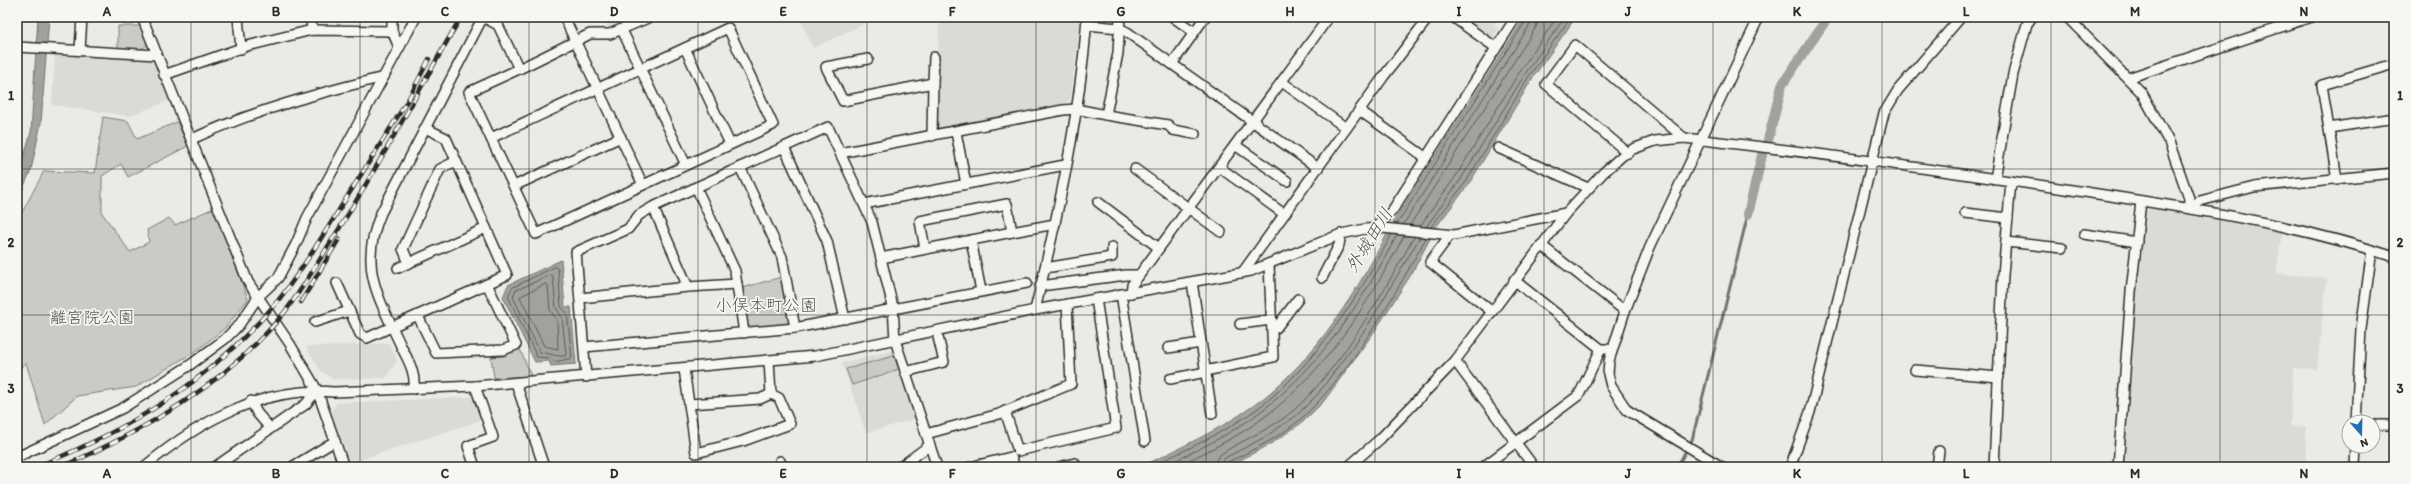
<svg xmlns="http://www.w3.org/2000/svg" width="2411" height="484" font-family="Itim,'Klee One',sans-serif">
  <style>
    .built { fill: #dadad6 }
    .green { fill: #cacac7; stroke: #7a7a79 }
    .water { fill: #a1a19e; stroke: #727270 }
    .lines { fill: none; stroke-linecap: round; stroke-linejoin: round }
    .shore { stroke: #5a5a59; stroke-width: 1 }
    .stream { stroke: #727270; stroke-width: 3 }
    .canal { stroke: #a1a19e; stroke-width: 10 }
    .minor-casing { stroke: #2b2b2b; stroke-width: 12 }
    .minor { stroke: #f6f6f2; stroke-width: 9 }
    .rail-casing { stroke: #2b2b2b; stroke-width: 4.5 }
    .rail { stroke: #f6f6f2; stroke-width: 3; stroke-dasharray: 9; stroke-linecap: butt }
    .grid { fill: none; stroke: #2b2b2b; stroke-width: 1; stroke-opacity: 0.55 }
    .labels { text-anchor: middle; dominant-baseline: central; stroke-width: 3.5; stroke-linejoin: round; paint-order: stroke }
    .park-label { font-size: 17px; fill: #535352; stroke: #f6f6f2 }
    .water-label { font-size: 18px; font-style: italic; fill: #545453; stroke: #f6f6f2 }
    .neatline { fill: none; stroke: #2b2b2b; stroke-width: 1.5 }
    .grid-label { font-size: 13px; text-anchor: middle; font-weight: bold; fill: #2b2b2b }
  </style>
  <rect width="100%" height="100%" fill="#eaeae6"/>
  <filter id="ink" filterUnits="userSpaceOnUse"><feTurbulence type="fractalNoise" baseFrequency=".025" numOctaves="2"/><feDisplacementMap in="SourceGraphic" scale="8" xChannelSelector="R" yChannelSelector="G"/><feConvolveMatrix kernelMatrix="1 2 1 2 8 2 1 2 1" color-interpolation-filters="sRGB"/></filter>
  <g filter="url(#ink)">
    <!-- built -->
    <g class="built">
      <path d="M 603,17 L 639,17 L 609,30 Z"/>
      <path d="M 799,17 L 878,17 L 813,48 Z"/>
      <path d="M 939,17 L 1081,17 L 1070,100 L 1063,105 L 937,130 Z"/>
      <path d="M 1459,17 L 1500,17 L 1494,25 L 1499,29 L 1490,40 Z"/>
      <path d="M 55,53 L 154,59 L 170,100 L 130,116 L 52,105 Z"/>
      <path d="M 2146,208 L 2282,232 L 2276,273 L 2327,278 L 2317,369 L 2293,368 L 2290,426 L 2306,427 L 2306,467 L 2121,467 L 2142,210 Z"/>
      <path d="M 389,343 L 397,361 L 386,378 L 333,379 L 321,371 L 306,347 Z"/>
      <path d="M 891,351 L 895,352 L 918,418 L 866,433 L 842,363 Z"/>
      <path d="M 474,397 L 482,420 L 350,463 L 330,412 L 337,403 Z"/>
    </g>
    <!-- green -->
    <g class="green">
      <path d="M 118,26 L 142,26 L 148,43 C 143,53 128,49 118,48 Z"/>
      <path d="M 103,117 L 128,121 L 137,139 L 177,122 L 188,146 L 128,177 L 121,164 L 102,176 L 102,213 L 130,252 L 149,242 L 147,230 L 169,218 L 175,225 L 214,208 L 248,299 L 226,327 L 199,349 L 136,387 L 77,396 L 45,425 L 26,363 L 17,371 L 17,222 L 44,171 L 95,173 Z"/>
      <path d="M 782,277 L 790,321 L 786,325 L 751,329 L 747,323 L 742,288 Z"/>
      <path d="M 520,349 L 531,376 L 494,378 L 491,357 L 504,356 Z"/>
      <path d="M 894,356 L 899,369 L 852,385 L 846,369 Z"/>
    </g>
    <!-- water -->
    <g class="water">
      <path d="M 38,17 L 49,17 L 41,123 L 31,170 L 17,202 L 17,180 L 31,132 Z"/>
      <path d="M 1525,17 L 1576,17 L 1532,79 L 1469,184 L 1436,227 L 1412,273 L 1374,332 L 1324,401 L 1303,422 L 1269,445 L 1227,467 L 1141,467 C 1179,448 1218,431 1253,406 C 1316,361 1359,288 1394,221 Z"/>
      <path d="M 561,260 L 565,307 L 571,307 L 576,364 L 551,366 L 549,361 L 535,362 L 503,297 L 508,285 Z"/>
    </g>
    <g class="lines">
      <!-- shore -->
      <g class="shore">
        <path d="M 1397,224 L 1528,17"/>
        <path d="M 1403,225 L 1531,23 L 1533,17"/>
        <path d="M 1410,225 L 1536,27 L 1539,17"/>
        <path d="M 1420,226 L 1456,176 L 1520,71 L 1557,17"/>
        <path d="M 1426,227 L 1461,179 L 1525,74 L 1565,17"/>
        <path d="M 1431,227 L 1466,182 L 1529,76 L 1571,17"/>
        <path d="M 555,267 L 558,269 L 561,307 L 567,313 L 572,358 L 555,362 L 550,358 L 537,357 L 508,296 L 512,288 Z"/>
        <path d="M 551,275 L 553,276 L 556,308 L 562,317 L 566,354 L 565,356 C 556,357 548,353 540,352 L 513,297 L 515,291 Z"/>
        <path d="M 546,284 L 548,285 L 550,310 L 557,320 L 558,349 L 544,346 L 520,297 Z"/>
        <path d="M 1150,467 C 1187,449 1224,433 1257,409 C 1315,365 1358,298 1392,234"/>
        <path d="M 1162,467 C 1195,451 1230,435 1260,412 C 1320,367 1363,300 1397,235"/>
        <path d="M 1175,467 C 1206,452 1236,438 1263,418 C 1325,373 1369,302 1404,236"/>
        <path d="M 1215,467 L 1216,460 L 1221,454 C 1245,438 1273,429 1294,410 C 1339,370 1385,290 1414,237"/>
        <path d="M 1221,467 L 1225,458 L 1265,437 L 1297,415 L 1317,395 L 1367,327 L 1420,237"/>
        <path d="M 1226,467 L 1228,462 C 1253,450 1281,437 1302,418 C 1349,375 1395,295 1426,238"/>
      </g>
      <!-- stream -->
      <path class="stream" d="M 1677,467 L 1692,440 L 1748,214"/>
      <!-- canal -->
      <g class="canal">
        <path d="M 1768,140 L 1782,85 L 1828,17"/>
        <path d="M 1748,214 L 1762,155"/>
      </g>
      <!-- minor casing -->
      <g class="minor-casing">
        <g id="minor">
          <path d="M 142,17 L 248,282 L 290,344 L 317,390 L 344,467"/>
          <path d="M 238,17 L 241,49"/>
          <path d="M 311,17 L 312,30"/>
          <path d="M 392,17 L 392,31 L 399,47"/>
          <path d="M 483,17 L 498,25 L 519,69 L 590,34 L 610,34 L 650,17"/>
          <path d="M 1173,17 L 1194,32"/>
          <path d="M 1453,17 L 1495,47"/>
          <path d="M 2067,17 L 2142,93 L 2169,142 L 2191,204"/>
          <path d="M 1087,25 L 1119,28 L 1127,32 L 1318,168"/>
          <path d="M 622,30 L 686,165"/>
          <path d="M 17,47 L 157,55"/>
          <path d="M 685,48 L 730,144"/>
          <path d="M 80,50 L 82,17"/>
          <path d="M 868,59 L 826,67 L 843,101 L 933,83 L 932,136"/>
          <path d="M 1172,64 L 1205,17"/>
          <path d="M 519,69 L 469,92 L 536,234 L 643,185 L 564,17"/>
          <path d="M 164,75 L 247,46 L 312,30 L 392,31"/>
          <path d="M 2128,78 L 2311,17"/>
          <path d="M 1282,82 L 1346,128"/>
          <path d="M 933,83 L 934,57"/>
          <path d="M 1359,110 L 1425,157"/>
          <path d="M 1106,115 L 1168,125 L 1173,130 L 1195,134"/>
          <path d="M 2329,128 L 2394,118"/>
          <path d="M 956,132 L 966,184"/>
          <path d="M 491,138 L 728,28 L 773,125 L 643,185"/>
          <path d="M 192,139 C 253,111 318,93 384,77"/>
          <path d="M 1235,145 L 1287,181"/>
          <path d="M 784,147 L 827,241 L 845,319"/>
          <path d="M 1498,148 L 1588,188"/>
          <path d="M 840,153 L 1063,110 L 1076,109 L 1106,115 L 1118,53 L 1120,17"/>
          <path d="M 1628,153 L 1546,84 L 1575,45 L 1684,138"/>
          <path d="M 740,167 L 782,257 L 795,328"/>
          <path d="M 1219,167 L 1284,214"/>
          <path d="M 1135,169 L 1221,232"/>
          <path d="M 1995,179 L 2013,74 L 2027,24 L 2032,17"/>
          <path d="M 2337,180 L 2322,85 L 2394,64"/>
          <path d="M 514,186 L 621,137"/>
          <path d="M 696,187 L 735,271 L 744,333"/>
          <path d="M 1098,202 L 1159,248"/>
          <path d="M 864,204 L 1065,165"/>
          <path d="M 2187,207 L 2200,201 L 2254,187 L 2394,173"/>
          <path d="M 1965,213 L 2008,218"/>
          <path d="M 1375,228 L 1392,211 L 1516,17"/>
          <path d="M 1012,232 L 1055,224"/>
          <path d="M 2084,234 L 2137,242"/>
          <path d="M 1450,235 L 1430,262 L 1491,311"/>
          <path d="M 971,240 L 981,291"/>
          <path d="M 2006,242 L 2062,248"/>
          <path d="M 1541,245 L 1625,311"/>
          <path d="M 881,258 L 1012,232 L 1007,204 L 920,221 L 925,249"/>
          <path d="M 409,263 L 403,249 L 440,169 L 456,161"/>
          <path d="M 398,268 L 486,228"/>
          <path d="M 1045,268 L 1112,257 L 1112,247"/>
          <path d="M 1242,273 L 1384,76 L 1429,17"/>
          <path d="M 1322,278 L 1339,245 L 1341,234"/>
          <path d="M 1514,280 L 1601,349 L 1607,349"/>
          <path d="M 1192,282 L 1212,414"/>
          <path d="M 337,283 L 360,334 L 367,338 L 507,275 L 446,138 L 425,128"/>
          <path d="M 1040,286 L 1126,275 L 1139,275"/>
          <path d="M 688,287 L 737,284"/>
          <path d="M 1131,293 L 1132,285 L 1329,17"/>
          <path d="M 1121,294 L 1145,441"/>
          <path d="M 580,298 L 688,287 L 653,207"/>
          <path d="M 1035,310 C 1058,214 1080,115 1087,17"/>
          <path d="M 418,316 L 436,353 L 503,350 L 516,345 L 487,284"/>
          <path d="M 315,322 L 349,311"/>
          <path d="M 1240,324 L 1271,320"/>
          <path d="M 1272,329 L 1276,328 L 1298,299"/>
          <path d="M 584,347 L 795,328 L 1027,283"/>
          <path d="M 1168,348 L 1201,343"/>
          <path d="M 1455,361 L 1534,467"/>
          <path d="M 684,369 L 696,453 L 743,441 L 790,424 L 779,398 L 771,394 L 769,361"/>
          <path d="M 1915,370 L 1999,377"/>
          <path d="M 1205,371 L 1273,357 L 1269,264"/>
          <path d="M 905,372 L 944,362 L 938,337"/>
          <path d="M 586,377 L 576,252 L 628,229 L 639,215 L 653,207 L 828,127 L 872,222 L 893,307 L 895,340 L 937,467"/>
          <path d="M 1170,379 L 1206,372"/>
          <path d="M 516,383 L 544,467"/>
          <path d="M 414,389 C 416,373 408,360 401,346 C 378,296 358,267 381,213 L 483,17"/>
          <path d="M 251,401 L 257,413 L 270,428"/>
          <path d="M 689,404 L 760,399 L 771,394"/>
          <path d="M 1005,411 L 1018,451 L 1116,428 L 1096,299"/>
          <path d="M 2356,422 L 2361,329 L 2372,250"/>
          <path d="M 2373,425 L 2394,425"/>
          <path d="M 926,434 L 999,414 L 1071,384 L 1067,304"/>
          <path d="M 17,457 L 123,408 L 190,365 L 225,339 L 239,325 L 258,297 L 278,278 L 296,244 L 307,218 L 416,17"/>
          <path d="M 780,461 L 782,467"/>
          <path d="M 144,467 C 198,422 261,386 334,392 L 475,386 L 815,356 L 1035,310 L 1251,271 L 1341,234 L 1365,229 L 1382,228 L 1454,235 L 1566,213"/>
          <path d="M 215,467 L 306,404 L 317,390"/>
          <path d="M 292,467 L 335,441"/>
          <path d="M 475,467 L 468,446 L 493,437 L 475,386"/>
          <path d="M 900,467 L 930,445"/>
          <path d="M 970,467 L 1011,457 L 1015,467"/>
          <path d="M 1059,467 L 1075,463"/>
          <path d="M 1348,467 L 1380,439 L 1455,361 L 1566,213 L 1603,173 L 1622,156 L 1633,149 L 1655,141 L 1684,138 C 1814,152 1943,171 2072,190 C 2180,207 2290,222 2394,257"/>
          <path d="M 1483,467 L 1579,395 L 1601,349"/>
          <path d="M 1722,467 L 1627,410 L 1611,386 L 1608,374 L 1609,361 L 1625,311 L 1650,247 L 1759,17"/>
          <path d="M 1790,467 L 1810,412 L 1884,113 L 1898,90 L 1961,17"/>
          <path d="M 1937,467 L 1939,451"/>
          <path d="M 1994,467 L 2003,275 L 2011,181"/>
          <path d="M 2118,467 L 2131,292 L 2141,201"/>
          <path d="M 2355,467 L 2356,446"/>
        </g>
      </g>
      <!-- minor -->
      <use href="#minor" class="minor"/>
      <!-- rail casing -->
      <g class="rail-casing">
        <g id="rail">
          <path d="M 408,100 L 429,59"/>
          <path d="M 301,302 L 339,239"/>
          <path d="M 36,467 C 131,429 209,382 276,303 C 296,279 312,252 329,226 C 356,182 384,139 411,95"/>
          <path d="M 61,467 C 144,431 226,384 284,313 C 302,290 316,265 332,240 C 378,168 418,91 461,17"/>
        </g>
      </g>
      <!-- rail -->
      <use href="#rail" class="rail"/>
    </g>
  </g>
  <!-- grid -->
  <path class="grid" d="M 191,17 L 191,467M 360,17 L 360,467M 529,17 L 529,467M 698,17 L 698,467M 867,17 L 867,467M 1036,17 L 1036,467M 1206,17 L 1206,467M 1375,17 L 1375,467M 1544,17 L 1544,467M 1713,17 L 1713,467M 1882,17 L 1882,467M 2051,17 L 2051,467M 2220,17 L 2220,467M 17,169 L 2394,169M 17,315 L 2394,315"/>
  <g class="labels">
    <!-- park labels -->
    <g class="park-label">
      <text x="766" y="305">小俣本町公園</text>
      <text x="92" y="317">離宮院公園</text>
    </g>
    <!-- water labels -->
    <g class="water-label">
      <text transform="translate(1369 240) rotate(-58)">外城田川</text>
    </g>
  </g>
  <!-- margin -->
  <rect width="2411" height="484" fill="none" stroke="#f6f6f2" stroke-width="44"/>
  <!-- north arrow -->
  <g transform="translate(2361 434) rotate(160)"><circle r="19" fill="#f6f6f2" stroke="#a5a5a2"/>
  <path d="M0-3L7 15L0 10L-7 15Z" fill="#1f6fb2"/>
  <text y="-6" font-size="11" font-weight="bold" text-anchor="middle" fill="#2b2b2b">N</text>
  </g>
  <rect x="22" y="22" width="2367" height="440" class="neatline"/>
  <g class="grid-label">
    <text x="107" y="16">A</text>
    <text x="276" y="16">B</text>
    <text x="445" y="16">C</text>
    <text x="614" y="16">D</text>
    <text x="783" y="16">E</text>
    <text x="952" y="16">F</text>
    <text x="1121" y="16">G</text>
    <text x="1290" y="16">H</text>
    <text x="1459" y="16">I</text>
    <text x="1628" y="16">J</text>
    <text x="1797" y="16">K</text>
    <text x="1966" y="16">L</text>
    <text x="2135" y="16">M</text>
    <text x="2304" y="16">N</text>
    <text x="11" y="100">1</text>
    <text x="2400" y="100">1</text>
    <text x="11" y="247">2</text>
    <text x="2400" y="247">2</text>
    <text x="11" y="393">3</text>
    <text x="2400" y="393">3</text>
    <text x="107" y="478">A</text>
    <text x="276" y="478">B</text>
    <text x="445" y="478">C</text>
    <text x="614" y="478">D</text>
    <text x="783" y="478">E</text>
    <text x="952" y="478">F</text>
    <text x="1121" y="478">G</text>
    <text x="1290" y="478">H</text>
    <text x="1459" y="478">I</text>
    <text x="1628" y="478">J</text>
    <text x="1797" y="478">K</text>
    <text x="1966" y="478">L</text>
    <text x="2135" y="478">M</text>
    <text x="2304" y="478">N</text>
  </g>
</svg>
